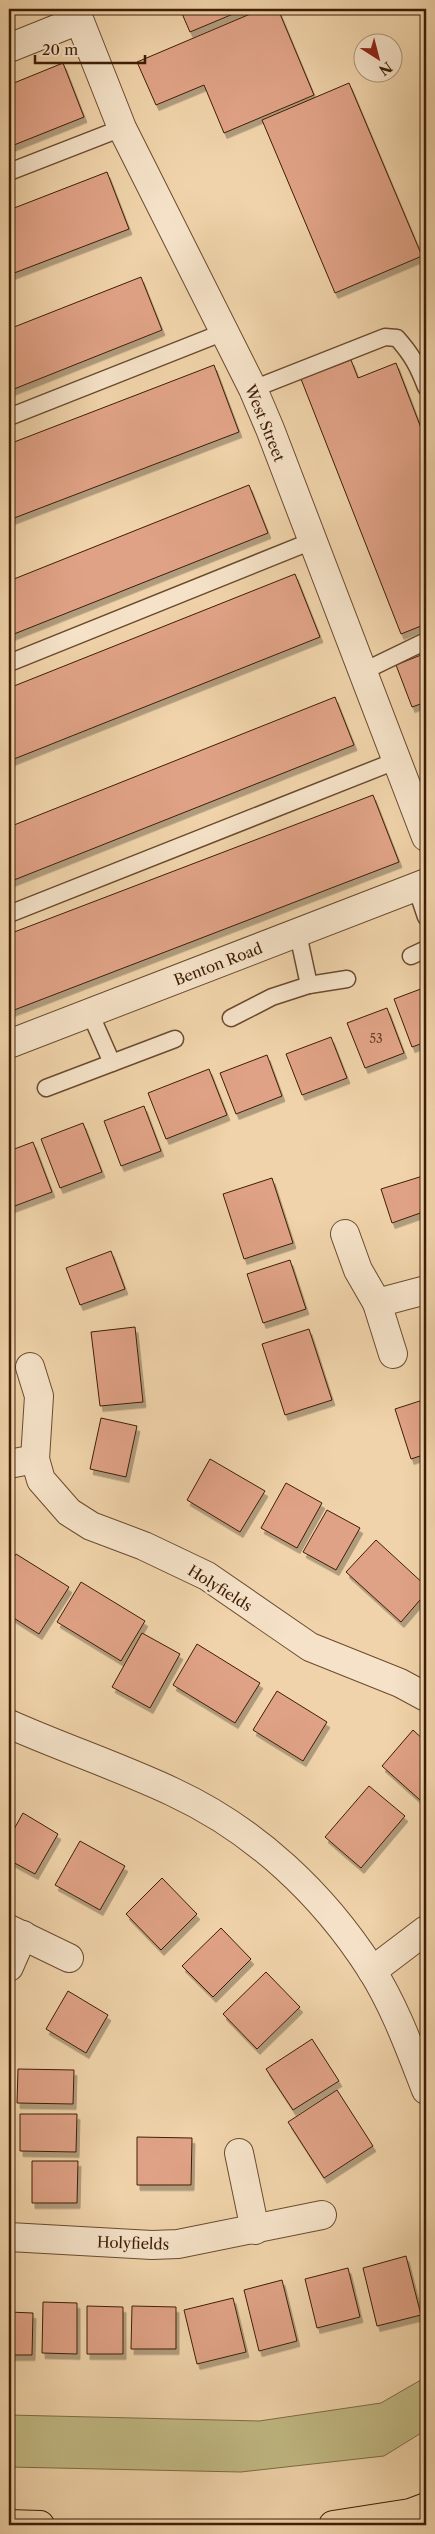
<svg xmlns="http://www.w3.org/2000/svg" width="435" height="2534" font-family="'Libre Caslon Text',serif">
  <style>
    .green { fill: #c1ba84; stroke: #7f6c45 }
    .building { fill: #e0a286; stroke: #3d1e06; filter: url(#shadow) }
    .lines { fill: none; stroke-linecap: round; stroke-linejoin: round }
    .lane-casing { stroke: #6a4b2f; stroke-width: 19 }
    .street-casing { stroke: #6a4b2f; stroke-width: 30 }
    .primary-casing { stroke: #3d1e06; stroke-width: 30 }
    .lane { stroke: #f5e2c8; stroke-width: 16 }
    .street { stroke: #f5e2c8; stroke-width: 28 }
    .primary { stroke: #f0d3aa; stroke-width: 28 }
    .labels { text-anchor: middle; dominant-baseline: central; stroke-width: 5; stroke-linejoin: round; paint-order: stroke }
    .number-label { font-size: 12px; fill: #663f26 }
    .street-label { font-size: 15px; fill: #3d1e06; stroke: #f5e2c8 }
  </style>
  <defs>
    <filter id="shadow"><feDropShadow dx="3" dy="5.5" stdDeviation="0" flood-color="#0004"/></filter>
  </defs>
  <rect width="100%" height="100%" fill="#f0d3aa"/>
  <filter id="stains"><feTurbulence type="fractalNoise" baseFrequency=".004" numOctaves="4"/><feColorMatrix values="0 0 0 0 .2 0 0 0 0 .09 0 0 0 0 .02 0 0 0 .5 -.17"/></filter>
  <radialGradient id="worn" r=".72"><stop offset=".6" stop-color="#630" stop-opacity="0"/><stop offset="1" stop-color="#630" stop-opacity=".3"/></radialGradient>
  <!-- green -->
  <path class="green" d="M 426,2377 L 426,2430 L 384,2456 L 241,2472 L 9,2467 L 9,2415 L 259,2421 L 381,2403 Z"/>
  <!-- building -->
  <g class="building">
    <path d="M 180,9 L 245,9 L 190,32 Z"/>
    <path d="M 262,9 L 278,9 L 314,95 L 224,133 L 204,85 L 156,105 L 137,62 Z"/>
    <path d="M 63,63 L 84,117 L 9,147 L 9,85 Z"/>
    <path d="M 349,83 L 422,256 L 335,293 L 262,120 Z"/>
    <path d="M 107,172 L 129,229 L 9,275 L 9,210 Z"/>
    <path d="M 141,277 L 162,330 L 9,391 L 9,329 Z"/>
    <path d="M 351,360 L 358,378 L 396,363 L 426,441 L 426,624 L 401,634 L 301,379 Z"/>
    <path d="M 214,365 L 239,432 L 9,520 L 9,444 Z"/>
    <path d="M 249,485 L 268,533 L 9,636 L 9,581 Z"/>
    <path d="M 295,574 L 320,637 L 9,761 L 9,688 Z"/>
    <path d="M 426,653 L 426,702 L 412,707 L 396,665 Z"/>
    <path d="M 335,697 L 354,745 L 9,882 L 9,827 Z"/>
    <path d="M 373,795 L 399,862 L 9,1012 L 9,934 Z"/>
    <path d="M 426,987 L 426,1042 L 412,1047 L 394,999 Z"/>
    <path d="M 387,1008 L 404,1053 L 365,1068 L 347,1023 Z"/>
    <path d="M 331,1037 L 347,1078 L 302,1095 L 286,1054 Z"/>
    <path d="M 267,1055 L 282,1096 L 236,1114 L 220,1073 Z"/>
    <path d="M 209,1069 L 227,1115 L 166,1139 L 148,1093 Z"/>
    <path d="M 144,1106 L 161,1151 L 121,1166 L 104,1121 Z"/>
    <path d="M 83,1123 L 102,1172 L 60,1188 L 41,1139 Z"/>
    <path d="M 33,1142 L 52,1192 L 12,1207 L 9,1199 L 9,1151 Z"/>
    <path d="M 426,1175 L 426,1211 L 392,1223 L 381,1189 Z"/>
    <path d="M 272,1178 L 293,1243 L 244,1259 L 223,1194 Z"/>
    <path d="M 111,1251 L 125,1289 L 80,1305 L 66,1268 Z"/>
    <path d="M 290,1260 L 306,1309 L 263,1323 L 247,1274 Z"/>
    <path d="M 135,1327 L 143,1402 L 100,1406 L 91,1332 Z"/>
    <path d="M 309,1329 L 332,1400 L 285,1415 L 262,1344 Z"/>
    <path d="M 426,1399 L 426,1454 L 411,1459 L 395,1409 Z"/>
    <path d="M 101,1418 L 137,1426 L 126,1477 L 90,1469 Z"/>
    <path d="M 210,1459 L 265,1491 L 240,1532 L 187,1500 Z"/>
    <path d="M 286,1483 L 322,1503 L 297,1548 L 261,1528 Z"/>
    <path d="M 327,1510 L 360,1528 L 336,1570 L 303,1552 Z"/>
    <path d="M 376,1540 L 426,1586 L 426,1593 L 401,1622 L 346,1572 Z"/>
    <path d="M 16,1554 L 69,1587 L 39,1634 L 9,1615 L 9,1565 Z"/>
    <path d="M 81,1582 L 145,1621 L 121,1661 L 57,1622 Z"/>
    <path d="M 426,1604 L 426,1617 L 420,1611 Z"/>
    <path d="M 142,1633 L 180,1654 L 150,1708 L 112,1687 Z"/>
    <path d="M 197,1644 L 260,1683 L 235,1723 L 173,1685 Z"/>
    <path d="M 277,1691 L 327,1722 L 303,1761 L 253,1730 Z"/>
    <path d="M 413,1730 L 426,1742 L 426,1793 L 420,1800 L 382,1766 Z"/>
    <path d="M 369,1786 L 405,1816 L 361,1868 L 325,1837 Z"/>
    <path d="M 23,1813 L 58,1834 L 35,1874 L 9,1860 L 9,1838 Z"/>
    <path d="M 80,1841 L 125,1866 L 100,1910 L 55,1885 Z"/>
    <path d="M 162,1878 L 197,1914 L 161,1950 L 126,1914 Z"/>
    <path d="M 221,1928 L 251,1959 L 213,1997 L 182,1966 Z"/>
    <path d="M 266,1972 L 300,2007 L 257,2049 L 223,2014 Z"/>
    <path d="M 68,1991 L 108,2015 L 86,2053 L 46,2029 Z"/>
    <path d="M 312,2039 L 339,2081 L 293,2110 L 266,2069 Z"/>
    <path d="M 18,2069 L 74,2070 L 73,2104 L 17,2103 Z"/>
    <path d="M 337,2090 L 373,2146 L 324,2178 L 288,2122 Z"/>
    <path d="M 20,2114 L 77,2114 L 76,2152 L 20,2151 Z"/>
    <path d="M 137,2137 L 192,2138 L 191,2185 L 137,2185 Z"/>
    <path d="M 32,2161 L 78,2161 L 77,2203 L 32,2203 Z"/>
    <path d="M 406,2256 L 421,2315 L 377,2326 L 363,2268 Z"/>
    <path d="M 348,2268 L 360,2317 L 317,2328 L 305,2279 Z"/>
    <path d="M 282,2280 L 297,2341 L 259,2351 L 244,2290 Z"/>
    <path d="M 233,2298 L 246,2352 L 197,2364 L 184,2310 Z"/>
    <path d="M 43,2302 L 77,2303 L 77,2354 L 42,2353 Z"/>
    <path d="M 87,2306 L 123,2307 L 123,2354 L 87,2354 Z"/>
    <path d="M 132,2306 L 176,2307 L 176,2349 L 131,2349 Z"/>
    <path d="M 9,2312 L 33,2313 L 32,2355 L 9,2355 Z"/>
  </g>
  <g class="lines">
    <!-- lane casing -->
    <g class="lane-casing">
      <g id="lane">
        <path d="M 9,172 L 122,128"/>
        <path d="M 253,389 L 385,337 L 397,338 C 412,355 418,366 426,387"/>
        <path d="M 9,417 L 224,332"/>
        <path d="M 9,663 L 312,541"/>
        <path d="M 362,672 L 426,641"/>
        <path d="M 416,887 L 426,917"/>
        <path d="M 9,914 L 398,760"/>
        <path d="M 298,934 L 309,985"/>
        <path d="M 411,956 L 426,949"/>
        <path d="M 90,1013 L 112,1063"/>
        <path d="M 231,1018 L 272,997 L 309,985 L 347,979"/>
        <path d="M 46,1088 L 175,1039"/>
      </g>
    </g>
    <!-- street casing -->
    <g class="street-casing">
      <g id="street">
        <path d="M 75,9 L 122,128 L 253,389 L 270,429 L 426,837"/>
        <path d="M 9,48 L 79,20"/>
        <path d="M 9,1044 L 426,883"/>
        <path d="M 345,1234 L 358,1270 L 377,1303 L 393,1354"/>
        <path d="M 377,1303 L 426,1290"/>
        <path d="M 35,1459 L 41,1480 L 69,1512 L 91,1526 L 144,1546 L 207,1576 L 310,1647 L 400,1683 L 426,1697"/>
        <path d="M 9,1464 L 35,1459 L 39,1396 L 30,1367"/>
        <path d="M 9,1724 C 63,1748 120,1767 173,1792 C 255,1830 323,1894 371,1969 C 395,2007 410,2049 426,2090"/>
        <path d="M 9,1929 L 69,1958"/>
        <path d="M 9,1967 L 23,1935"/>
        <path d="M 372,1971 L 426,1930"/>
        <path d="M 239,2153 L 255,2230"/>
        <path d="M 9,2237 L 152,2245 L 178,2244 L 322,2215"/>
      </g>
    </g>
    <!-- primary casing -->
    <g class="primary-casing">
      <g id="primary">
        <path d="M 9,2524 L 40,2525"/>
        <path d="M 333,2525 L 410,2513 L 426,2507"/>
      </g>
    </g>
    <!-- lane -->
    <use href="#lane" class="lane"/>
    <!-- street -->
    <use href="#street" class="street"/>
    <!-- primary -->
    <use href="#primary" class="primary"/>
  </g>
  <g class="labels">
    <!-- number labels -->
    <g class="number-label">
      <text x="376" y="1038">53</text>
    </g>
    <!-- street labels -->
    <g class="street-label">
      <text transform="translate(265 423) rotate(68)">West Street</text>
      <text transform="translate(218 964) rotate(-21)">Benton Road</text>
      <text transform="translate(220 1588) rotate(32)">Holyfields</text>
      <text transform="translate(133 2243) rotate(2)">Holyfields</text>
    </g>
  </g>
  <!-- margin -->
  <rect width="435" height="2534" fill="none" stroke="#f0d3aa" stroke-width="30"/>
  <rect x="10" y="10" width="415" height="2514" fill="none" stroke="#3d1e06" stroke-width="2.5"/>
  <rect x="15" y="15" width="405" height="2504" fill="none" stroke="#3d1e06"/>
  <!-- north arrow -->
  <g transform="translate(378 58) rotate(144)"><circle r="24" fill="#f5e2c8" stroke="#ab947a"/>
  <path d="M0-4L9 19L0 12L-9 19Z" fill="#8f2418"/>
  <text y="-8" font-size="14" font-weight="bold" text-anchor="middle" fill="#3d1e06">N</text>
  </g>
  <!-- scale -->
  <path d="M35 55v8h110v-8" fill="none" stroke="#3d1e06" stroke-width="2.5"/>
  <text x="42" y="55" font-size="15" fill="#3d1e06" stroke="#f5e2c8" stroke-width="4" paint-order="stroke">20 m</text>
  <rect width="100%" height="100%" filter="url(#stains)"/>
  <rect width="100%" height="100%" fill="url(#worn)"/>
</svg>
